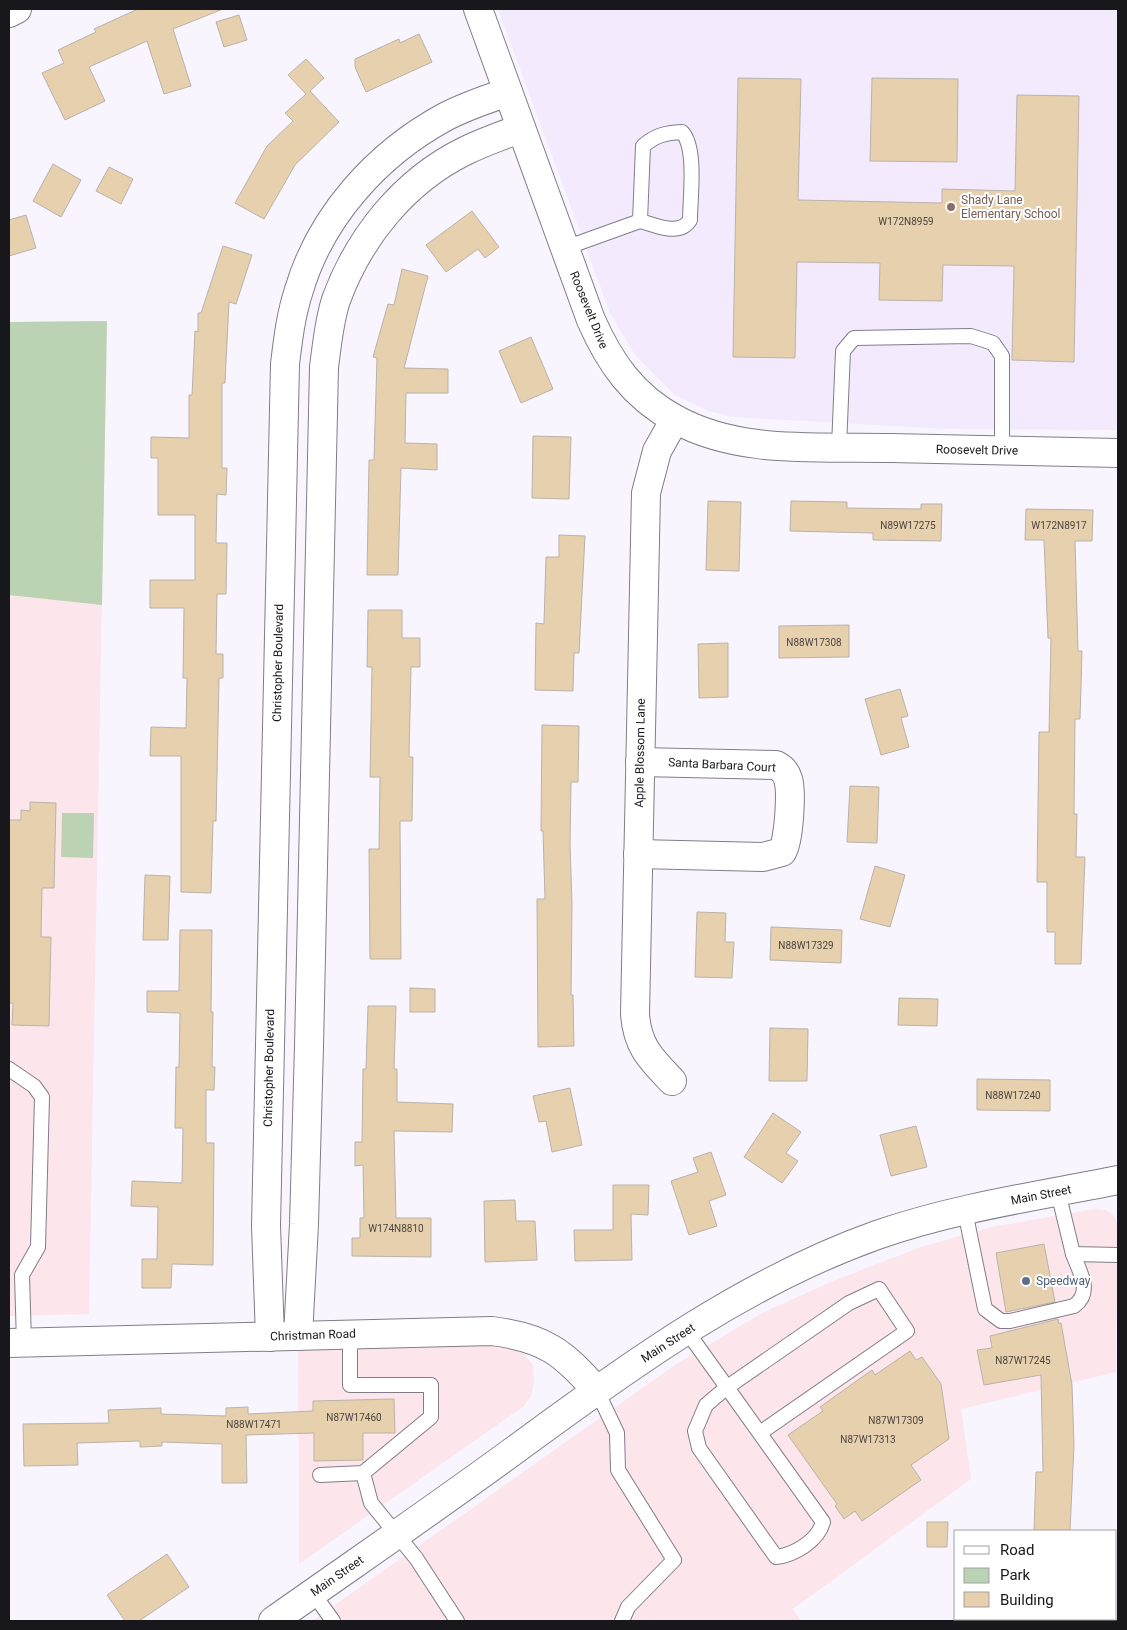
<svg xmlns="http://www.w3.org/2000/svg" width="1127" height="1630" font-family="Roboto,sans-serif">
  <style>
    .commercial { fill: #fce6eb }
    .built { fill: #f3ebfd }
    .green { fill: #bbd3b3 }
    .building { fill: #e6d0ae; stroke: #bab3a9 }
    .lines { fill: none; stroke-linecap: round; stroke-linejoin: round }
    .service-casing { stroke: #817d87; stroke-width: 16 }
    .minor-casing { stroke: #817d87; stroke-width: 30 }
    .secondary-casing { stroke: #817d87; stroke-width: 30 }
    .service { stroke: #fff; stroke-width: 14 }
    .minor { stroke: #fff; stroke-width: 28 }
    .secondary { stroke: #fff; stroke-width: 28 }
    .education-dot { fill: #8d6e63; stroke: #fff; stroke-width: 2 }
    .service-dot { fill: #5c6f8a; stroke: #fff; stroke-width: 2 }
    .labels { text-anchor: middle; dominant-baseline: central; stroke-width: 4; stroke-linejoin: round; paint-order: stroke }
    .number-label { font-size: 10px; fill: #4c4540 }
    .education-label { font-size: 12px; fill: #785e54; stroke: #fff; text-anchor: start }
    .street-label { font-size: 12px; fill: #18171b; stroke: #fff }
    .service-label { font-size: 12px; fill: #4e5e75; stroke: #fff; text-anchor: start }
  </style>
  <rect width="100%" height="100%" fill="#f8f5fe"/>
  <!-- commercial -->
  <g class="commercial">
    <path d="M 107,321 L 89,1314 L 9,1316 L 9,322 Z"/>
    <path d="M 1094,1209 L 1106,1210 L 1113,1215 L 1118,1224 L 1116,1372 L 961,1409 L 971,1479 L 793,1609 L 801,1621 L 312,1621 L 678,1363 L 764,1312 L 833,1281 L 921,1247 L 991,1227 Z"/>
    <path d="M 487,1344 L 508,1346 L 524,1354 L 533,1365 L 534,1382 L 531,1396 L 524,1406 L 299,1564 L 298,1349 Z"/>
  </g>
  <!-- built -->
  <path class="built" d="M 498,9 L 1118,9 L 1118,430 L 946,429 L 731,417 L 706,410 L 675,395 L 635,355 L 610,313 Z"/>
  <!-- green -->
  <g class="green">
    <path d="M 107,321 L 102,605 L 9,595 L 9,322 Z"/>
    <path d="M 62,813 L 94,813 L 93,858 L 61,857 Z"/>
  </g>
  <!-- building -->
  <g class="building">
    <path d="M 138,9 L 223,9 L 173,29 L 191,86 L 164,94 L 147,41 L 89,67 L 105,101 L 65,120 L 42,73 L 64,63 L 58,50 L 96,32 L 94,29 Z"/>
    <path d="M 239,15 L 247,40 L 224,47 L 216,22 Z"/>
    <path d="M 419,34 L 432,62 L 366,92 L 355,67 L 355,59 L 399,39 L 400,43 Z"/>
    <path d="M 306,59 L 324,78 L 310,91 L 339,122 L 295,165 L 264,219 L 235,203 L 267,146 L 293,121 L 285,113 L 306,94 L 288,75 Z"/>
    <path d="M 738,78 L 801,79 L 798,200 L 942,203 L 942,189 L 1015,191 L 1017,95 L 1079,96 L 1074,362 L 1012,360 L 1014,266 L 943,265 L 942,301 L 879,300 L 880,263 L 797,262 L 795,358 L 733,357 Z"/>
    <path d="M 872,78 L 958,79 L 957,162 L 870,161 Z"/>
    <path d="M 53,164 L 81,180 L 61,217 L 33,201 Z"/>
    <path d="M 109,167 L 133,179 L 121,204 L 96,191 Z"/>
    <path d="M 472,211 L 499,247 L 485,258 L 478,249 L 446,272 L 426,245 Z"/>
    <path d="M 26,215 L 36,248 L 9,256 L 9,220 Z"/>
    <path d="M 223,246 L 252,255 L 236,304 L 229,302 L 225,383 L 222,383 L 222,468 L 227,468 L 226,495 L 217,494 L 216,543 L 227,543 L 226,594 L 217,594 L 216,654 L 223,654 L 223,678 L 219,678 L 216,821 L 213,821 L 211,893 L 181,892 L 181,756 L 150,756 L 151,727 L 186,728 L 187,678 L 183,678 L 184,608 L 150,608 L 150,580 L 195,580 L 195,515 L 158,515 L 158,458 L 151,458 L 151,437 L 189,438 L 189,395 L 192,395 L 195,331 L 198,332 L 198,313 L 201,313 Z"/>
    <path d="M 402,269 L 428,276 L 404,368 L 448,369 L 448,393 L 406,393 L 405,443 L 437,444 L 437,470 L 401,468 L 398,575 L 367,575 L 369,460 L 374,460 L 377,358 L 373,357 L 388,304 L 394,305 Z"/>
    <path d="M 531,337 L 553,389 L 521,403 L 499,351 Z"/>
    <path d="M 533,436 L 571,437 L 569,499 L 532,498 Z"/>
    <path d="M 708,501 L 741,502 L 739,571 L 706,570 Z"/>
    <path d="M 791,501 L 847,502 L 847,508 L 921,509 L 921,504 L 942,504 L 941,541 L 873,540 L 873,533 L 790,531 Z"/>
    <path d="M 1026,509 L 1093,510 L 1092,541 L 1075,541 L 1078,651 L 1082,651 L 1080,719 L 1075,719 L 1074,814 L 1077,814 L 1076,857 L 1085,857 L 1081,964 L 1055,964 L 1055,932 L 1047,932 L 1047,882 L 1037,882 L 1039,732 L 1049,732 L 1051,638 L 1048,638 L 1044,540 L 1025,540 Z"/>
    <path d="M 559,535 L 585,536 L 579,653 L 574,653 L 573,691 L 535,690 L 536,623 L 544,624 L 546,557 L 559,557 Z"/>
    <path d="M 368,610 L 402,610 L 402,638 L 420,638 L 420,667 L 411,667 L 409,757 L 413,757 L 412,821 L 400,821 L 401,959 L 370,959 L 369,849 L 379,849 L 380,777 L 370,777 L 372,667 L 367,667 Z"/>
    <path d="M 849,625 L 849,657 L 779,658 L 779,626 Z"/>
    <path d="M 728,643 L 728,697 L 699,698 L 698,644 Z"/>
    <path d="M 900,689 L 908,716 L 901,718 L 909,747 L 881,755 L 865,699 Z"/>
    <path d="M 542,725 L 579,726 L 578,782 L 571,782 L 570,844 L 572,904 L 571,995 L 573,995 L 574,1046 L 538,1047 L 537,899 L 545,899 L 543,831 L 541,831 Z"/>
    <path d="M 850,786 L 879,787 L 877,843 L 847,842 Z"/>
    <path d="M 30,802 L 56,803 L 54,888 L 42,888 L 41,937 L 51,937 L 49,1026 L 12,1025 L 13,1003 L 9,1003 L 9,820 L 21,820 L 21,810 L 30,811 Z"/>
    <path d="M 875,866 L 905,875 L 890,927 L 860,919 Z"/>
    <path d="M 145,875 L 170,876 L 168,940 L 143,940 Z"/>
    <path d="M 697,912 L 726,913 L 725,942 L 734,942 L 732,978 L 695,977 Z"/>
    <path d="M 771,927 L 842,930 L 841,963 L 770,960 Z"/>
    <path d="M 180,930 L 212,930 L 211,1012 L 213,1012 L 212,1067 L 215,1067 L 214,1090 L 206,1090 L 206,1143 L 214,1143 L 213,1265 L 172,1264 L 171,1288 L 142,1288 L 142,1259 L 157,1259 L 158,1207 L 131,1206 L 132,1181 L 182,1183 L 183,1128 L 175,1128 L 176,1067 L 179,1067 L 180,1013 L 147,1012 L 147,991 L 179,991 Z"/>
    <path d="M 410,988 L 435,989 L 435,1012 L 410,1012 Z"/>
    <path d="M 899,998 L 938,999 L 937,1026 L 898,1025 Z"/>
    <path d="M 368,1006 L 396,1006 L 394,1069 L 397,1069 L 397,1102 L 453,1104 L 452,1132 L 394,1131 L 396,1218 L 431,1218 L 431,1257 L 352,1256 L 352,1238 L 360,1238 L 360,1218 L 364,1218 L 363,1165 L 355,1166 L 355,1142 L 362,1142 L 363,1069 L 366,1069 Z"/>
    <path d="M 770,1028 L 808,1029 L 807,1081 L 769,1081 Z"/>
    <path d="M 977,1079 L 1050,1080 L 1050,1111 L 977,1110 Z"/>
    <path d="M 570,1088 L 582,1145 L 552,1152 L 546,1121 L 539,1122 L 533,1096 Z"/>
    <path d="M 773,1113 L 801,1132 L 786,1153 L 798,1161 L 782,1183 L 744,1157 Z"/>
    <path d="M 916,1126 L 927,1167 L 891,1176 L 880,1135 Z"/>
    <path d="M 711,1152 L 726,1195 L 709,1201 L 717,1226 L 689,1235 L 671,1181 L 698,1172 L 693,1158 Z"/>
    <path d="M 613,1185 L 649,1185 L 648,1215 L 631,1214 L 632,1260 L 575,1261 L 574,1230 L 613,1230 Z"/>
    <path d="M 515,1200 L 516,1221 L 535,1221 L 537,1260 L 485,1262 L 484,1201 Z"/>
    <path d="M 1044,1244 L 1055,1302 L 1006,1312 L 996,1253 Z"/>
    <path d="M 1058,1319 L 1059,1324 L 1061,1323 L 1072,1385 L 1074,1445 L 1070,1531 L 1034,1531 L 1036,1472 L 1043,1472 L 1041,1375 L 984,1385 L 977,1350 L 992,1348 L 990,1336 Z"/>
    <path d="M 910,1351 L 916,1360 L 922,1357 L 941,1384 L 949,1439 L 911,1465 L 921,1480 L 862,1521 L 855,1511 L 844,1519 L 835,1506 L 837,1504 L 788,1435 L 823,1411 L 820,1407 L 872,1370 L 875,1375 Z"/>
    <path d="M 394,1399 L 395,1433 L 363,1433 L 363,1460 L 314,1461 L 314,1433 L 246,1435 L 247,1483 L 222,1483 L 222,1444 L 162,1442 L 162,1446 L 140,1447 L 140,1441 L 77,1443 L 78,1465 L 24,1466 L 23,1424 L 109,1423 L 108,1410 L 161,1408 L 161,1414 L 226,1416 L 226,1408 L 248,1407 L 248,1414 L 313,1411 L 313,1401 Z"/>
    <path d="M 927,1522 L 948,1522 L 947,1547 L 927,1547 Z"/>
    <path d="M 167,1554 L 189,1587 L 139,1621 L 125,1621 L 107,1595 Z"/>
  </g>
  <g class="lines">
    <!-- service casing -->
    <g class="service-casing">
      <g id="service">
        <path d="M 565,248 L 640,221 L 643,146 C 656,135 665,133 682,132 C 697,148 690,198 690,220 C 679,237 656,225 640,221"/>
        <path d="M 839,447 L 843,351 L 854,338 L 971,336 L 993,343 L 1002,356 L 1002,450"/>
        <path d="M 9,1069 L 34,1086 L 42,1097 L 38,1247 L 22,1275 L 24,1343"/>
        <path d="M 1058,1192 L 1073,1254 L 1118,1255"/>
        <path d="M 965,1211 L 985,1309 L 1001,1321 L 1010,1321 L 1074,1306 C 1093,1292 1080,1273 1073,1254"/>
        <path d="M 686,1330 L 823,1522 C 818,1541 794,1555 776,1557 L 699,1448 L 695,1431 L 706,1405 L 726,1388 L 849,1303 L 879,1289 L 907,1331 L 760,1433"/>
        <path d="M 597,1391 L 617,1433 L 618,1470 L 674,1560 L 628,1607 L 622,1621"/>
        <path d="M 363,1473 L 371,1503 L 416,1558 L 457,1621"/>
        <path d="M 320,1475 L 363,1473 L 431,1417 L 431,1385 L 350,1385 L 350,1334"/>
        <path d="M 313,1593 L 333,1621"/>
      </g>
    </g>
    <!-- minor casing -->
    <g class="minor-casing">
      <g id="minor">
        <path d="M 478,9 L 591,320 C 610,363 633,396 675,419 C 740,455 819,446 891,448 C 967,450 1042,451 1118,453"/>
        <path d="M 9,13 L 17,9"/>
        <path d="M 638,854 L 763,857 L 782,852 C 789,842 792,791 788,779 C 786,772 782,768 776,765 L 640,762"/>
        <path d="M 672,1081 C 651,1059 637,1046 635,1014 L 646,493 L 657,451 L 675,419"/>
        <path d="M 298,1336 L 304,1224 L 309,1046 L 324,367 C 327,345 329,321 336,300 C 359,237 404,181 465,151 C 483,142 502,136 521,128"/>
        <path d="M 270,1337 L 266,1226 L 285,364 C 288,339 291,314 299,290 C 321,216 377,154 445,117 C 464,107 487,99 508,92"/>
        <path d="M 9,1343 L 492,1331 C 545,1338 563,1352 597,1391"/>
      </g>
    </g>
    <!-- secondary casing -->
    <g class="secondary-casing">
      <path id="secondary" d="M 273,1621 C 358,1561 443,1503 527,1441 C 636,1361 748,1281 877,1235 C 954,1208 1038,1196 1118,1180"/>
    </g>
    <!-- service -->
    <use href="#service" class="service"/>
    <!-- minor -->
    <use href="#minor" class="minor"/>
    <!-- secondary -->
    <use href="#secondary" class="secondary"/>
  </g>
  <!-- markers -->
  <circle class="education-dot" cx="951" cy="207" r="5"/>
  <circle class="service-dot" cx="1026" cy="1281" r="5"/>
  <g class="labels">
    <!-- number labels -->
    <g class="number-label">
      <text x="906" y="221">W172N8959</text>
      <text x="908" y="525">N89W17275</text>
      <text x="1059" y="525">W172N8917</text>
      <text x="814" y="642">N88W17308</text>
      <text x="806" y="945">N88W17329</text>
      <text x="1013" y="1095">N88W17240</text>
      <text x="396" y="1228">W174N8810</text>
      <text x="1023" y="1360">N87W17245</text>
      <text x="354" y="1417">N87W17460</text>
      <text x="896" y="1420">N87W17309</text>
      <text x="254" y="1424">N88W17471</text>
      <text x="868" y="1439">N87W17313</text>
    </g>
    <!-- education labels -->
    <g class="education-label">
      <text x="961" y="200">Shady Lane<tspan x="961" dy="14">Elementary School</tspan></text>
    </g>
    <!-- street labels -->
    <g class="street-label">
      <text transform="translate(589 310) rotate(68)">Roosevelt Drive</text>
      <text transform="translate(977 450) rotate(1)">Roosevelt Drive</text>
      <text transform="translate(278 663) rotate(-89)">Christopher Boulevard</text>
      <text transform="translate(640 753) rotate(-89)">Apple Blossom Lane</text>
      <text transform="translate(722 765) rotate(3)">Santa Barbara Court</text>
      <text transform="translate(269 1068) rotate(-89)">Christopher Boulevard</text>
      <text transform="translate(1041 1195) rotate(-11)">Main Street</text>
      <text transform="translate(313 1335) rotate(-2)">Christman Road</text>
      <text transform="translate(668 1343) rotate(-33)">Main Street</text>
      <text transform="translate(337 1576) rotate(-35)">Main Street</text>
    </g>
    <!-- service labels -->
    <g class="service-label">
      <text x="1036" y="1281">Speedway</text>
    </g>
  </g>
  <!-- border -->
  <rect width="1127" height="1630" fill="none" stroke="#18171b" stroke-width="20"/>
  <!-- legend -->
  <rect x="954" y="1530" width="162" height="90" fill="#ffffff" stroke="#a3a2a4"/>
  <rect x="964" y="1546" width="25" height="8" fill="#ffffff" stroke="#a3a2a4"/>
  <text x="1000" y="1555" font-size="15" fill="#18171b">Road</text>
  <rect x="964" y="1568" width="25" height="15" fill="#bbd3b3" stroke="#a3a2a4"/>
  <text x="1000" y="1580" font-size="15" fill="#18171b">Park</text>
  <rect x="964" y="1592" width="25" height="15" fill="#e6d0ae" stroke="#a3a2a4"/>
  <text x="1000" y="1605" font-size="15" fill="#18171b">Building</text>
</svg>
